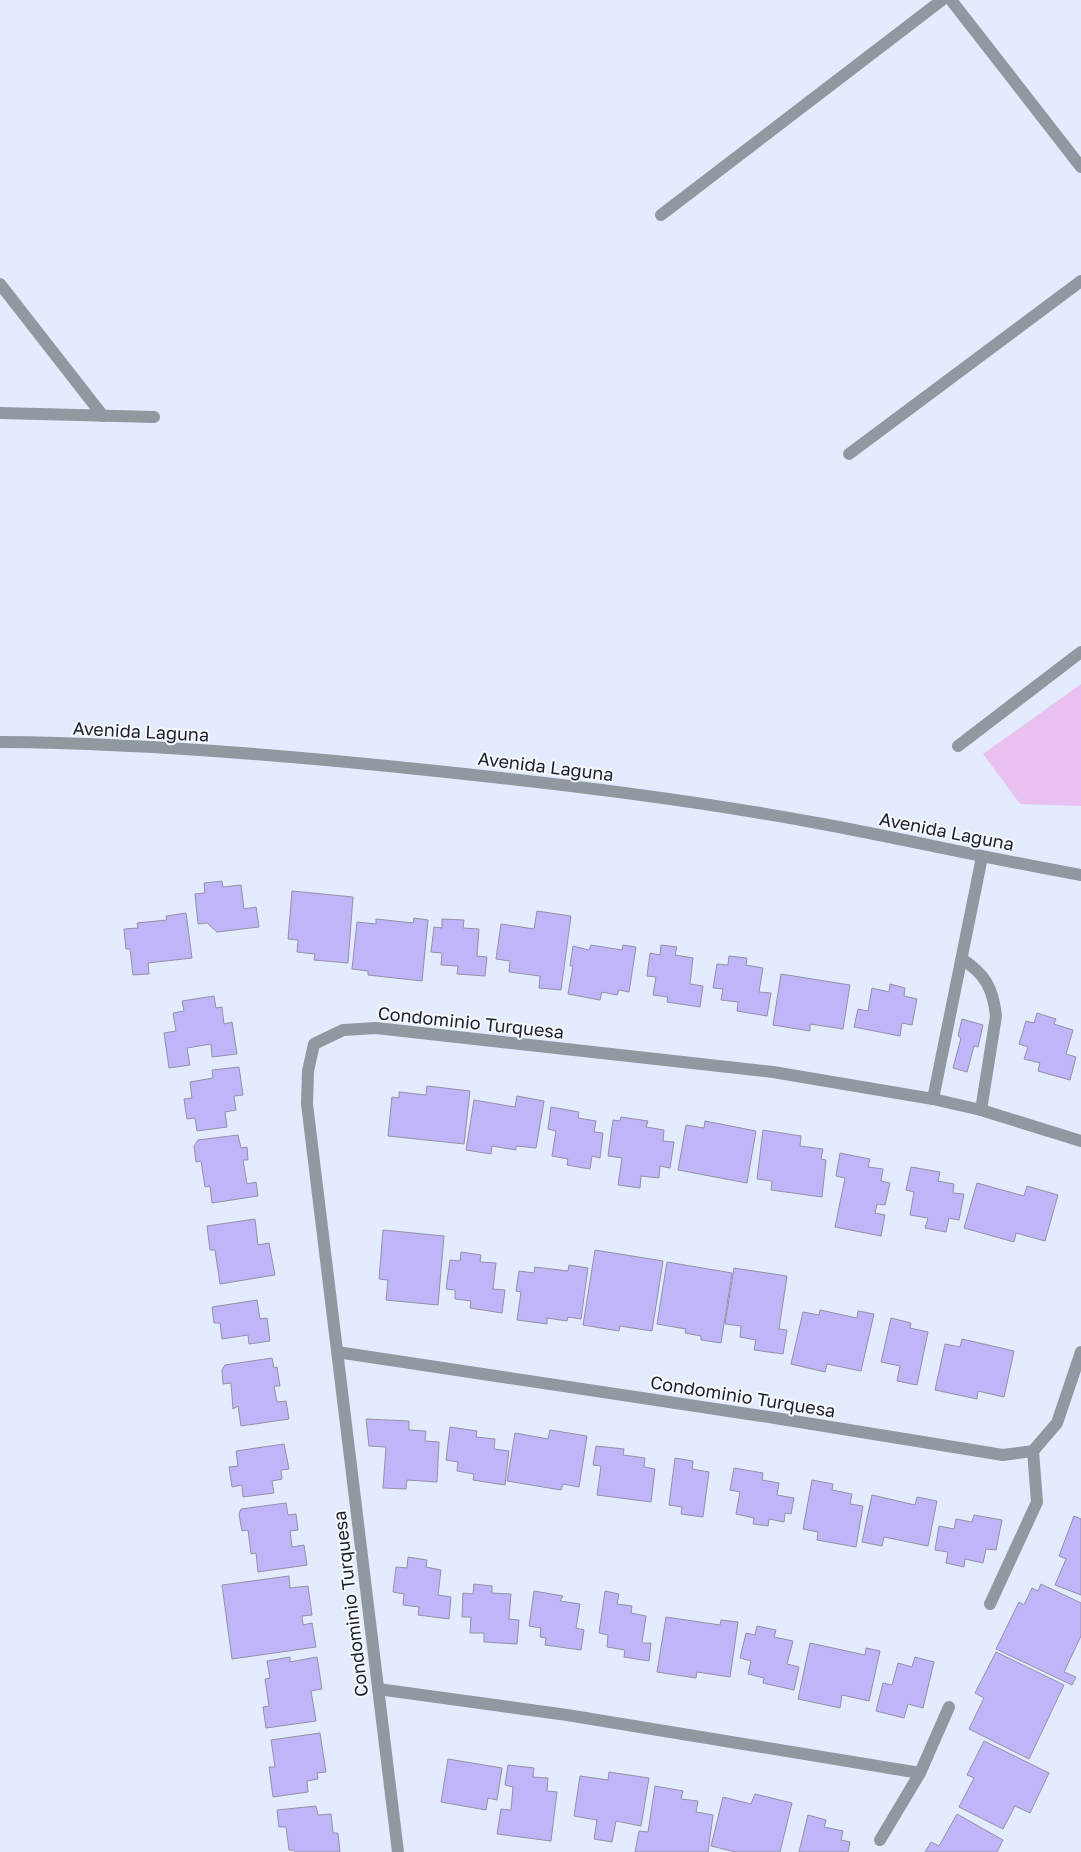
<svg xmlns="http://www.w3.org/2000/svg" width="1081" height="1852" font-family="'Golos Text',sans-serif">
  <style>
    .green { fill: #e8c1f1 }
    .building { fill: #c1b5f9; stroke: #9490a6 }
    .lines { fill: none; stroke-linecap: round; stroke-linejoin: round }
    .minor { stroke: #9099a0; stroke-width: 12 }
    .labels { text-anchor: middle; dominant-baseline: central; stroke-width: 4; stroke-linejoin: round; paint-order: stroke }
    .street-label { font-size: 18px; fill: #1b1e26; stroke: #f6f9fd }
  </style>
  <rect width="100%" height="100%" fill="#e3ecfe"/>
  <!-- green -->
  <path class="green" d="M 1081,684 L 1081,806 L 1020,804 L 983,754 Z"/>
  <!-- building -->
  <g class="building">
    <path d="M 222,881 L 223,887 L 241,885 L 244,909 L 256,907 L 259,927 L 217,932 L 207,923 L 198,924 L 195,894 L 205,893 L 204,883 Z"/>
    <path d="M 292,891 L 353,897 L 348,963 L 314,960 L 315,954 L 297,952 L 298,940 L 288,939 Z"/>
    <path d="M 537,911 L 571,916 L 561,990 L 539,988 L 540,976 L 509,972 L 510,961 L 496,959 L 501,924 L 534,929 Z"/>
    <path d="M 186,913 L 192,958 L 148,963 L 149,974 L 133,975 L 130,949 L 126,949 L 124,929 L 138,928 L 137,923 L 167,920 L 166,916 Z"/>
    <path d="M 414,918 L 428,920 L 422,981 L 368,975 L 368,971 L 352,969 L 357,922 L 376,924 L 376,919 L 413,923 Z"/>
    <path d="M 442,919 L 464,920 L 463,928 L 479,929 L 477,956 L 487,957 L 485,976 L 457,974 L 458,966 L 441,965 L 442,953 L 431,952 L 434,927 L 442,928 Z"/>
    <path d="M 591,945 L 622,950 L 623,945 L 636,947 L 629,992 L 619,990 L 617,995 L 602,992 L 600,1000 L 568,994 L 573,966 L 570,966 L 573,946 L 589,950 Z"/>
    <path d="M 661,945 L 677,947 L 675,955 L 693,958 L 690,984 L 703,986 L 700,1007 L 667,1002 L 668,997 L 653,995 L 656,977 L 647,976 L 650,953 L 660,955 Z"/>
    <path d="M 729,956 L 747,958 L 746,965 L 763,968 L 759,992 L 771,993 L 767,1016 L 737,1011 L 738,1002 L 721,1000 L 723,989 L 713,988 L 717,964 L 728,965 Z"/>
    <path d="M 781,974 L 850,985 L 843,1029 L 810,1024 L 810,1031 L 773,1025 Z"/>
    <path d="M 890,984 L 905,988 L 904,996 L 917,999 L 912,1025 L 902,1023 L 900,1036 L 854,1027 L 858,1009 L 868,1011 L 872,988 L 889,992 Z"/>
    <path d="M 214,996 L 216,1008 L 222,1007 L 224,1024 L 232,1022 L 237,1054 L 212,1057 L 211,1044 L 187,1048 L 190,1065 L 169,1068 L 164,1033 L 176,1031 L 173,1013 L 184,1011 L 182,1001 Z"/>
    <path d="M 1037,1013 L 1056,1019 L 1054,1024 L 1073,1030 L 1066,1054 L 1076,1057 L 1070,1080 L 1038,1071 L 1040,1063 L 1024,1059 L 1028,1047 L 1019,1044 L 1026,1021 L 1034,1023 Z"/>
    <path d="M 962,1019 L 983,1025 L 978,1047 L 974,1046 L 967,1072 L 953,1068 L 961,1038 L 958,1036 Z"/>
    <path d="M 239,1067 L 243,1095 L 234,1096 L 236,1110 L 225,1112 L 227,1127 L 197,1131 L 195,1118 L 187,1119 L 184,1099 L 192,1098 L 190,1082 L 213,1078 L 212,1070 Z"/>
    <path d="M 427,1086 L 470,1091 L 464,1144 L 388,1136 L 392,1097 L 399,1098 L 399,1092 L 426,1095 Z"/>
    <path d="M 517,1096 L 544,1101 L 536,1148 L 516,1146 L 516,1150 L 492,1146 L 491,1154 L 466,1150 L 474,1100 L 515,1107 Z"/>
    <path d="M 551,1107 L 579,1112 L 578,1118 L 596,1121 L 594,1132 L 603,1133 L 600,1158 L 592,1156 L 590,1169 L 567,1165 L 568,1159 L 552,1156 L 556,1131 L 548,1129 Z"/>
    <path d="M 621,1117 L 648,1121 L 646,1127 L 664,1130 L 663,1141 L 674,1142 L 670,1168 L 660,1166 L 659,1178 L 641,1176 L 640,1188 L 618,1185 L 622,1158 L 608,1156 L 613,1120 L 620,1121 Z"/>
    <path d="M 705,1121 L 756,1131 L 747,1183 L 678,1170 L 686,1125 L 704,1128 Z"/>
    <path d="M 763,1130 L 801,1136 L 800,1146 L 823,1149 L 821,1159 L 826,1160 L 822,1197 L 771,1190 L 772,1181 L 757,1179 Z"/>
    <path d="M 238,1135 L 241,1148 L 247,1147 L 248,1160 L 243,1160 L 247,1184 L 256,1182 L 258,1196 L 212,1203 L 210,1186 L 205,1187 L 201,1161 L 196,1162 L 194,1146 L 198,1140 Z"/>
    <path d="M 840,1153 L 870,1159 L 868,1167 L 883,1169 L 881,1181 L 890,1183 L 885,1205 L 877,1204 L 875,1213 L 885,1215 L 881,1236 L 835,1227 L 845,1178 L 836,1176 Z"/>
    <path d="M 911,1167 L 940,1172 L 938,1181 L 954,1184 L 953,1193 L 964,1194 L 959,1220 L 949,1218 L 946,1232 L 925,1228 L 928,1218 L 910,1215 L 914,1192 L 906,1190 Z"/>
    <path d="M 977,1183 L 1024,1196 L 1027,1186 L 1058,1195 L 1045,1241 L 1016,1233 L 1014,1242 L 964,1228 Z"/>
    <path d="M 255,1219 L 258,1245 L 269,1243 L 275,1275 L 220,1284 L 215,1250 L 210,1250 L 207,1226 Z"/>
    <path d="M 383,1230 L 444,1236 L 438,1305 L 386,1300 L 388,1280 L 379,1279 Z"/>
    <path d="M 595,1250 L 663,1261 L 652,1331 L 620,1326 L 619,1331 L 583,1325 Z"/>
    <path d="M 461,1252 L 481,1255 L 480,1262 L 496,1263 L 493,1289 L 505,1290 L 502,1313 L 470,1308 L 471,1301 L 455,1299 L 455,1290 L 446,1289 L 450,1260 L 460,1261 Z"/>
    <path d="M 667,1262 L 732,1273 L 721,1343 L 701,1340 L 701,1336 L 685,1333 L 686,1329 L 657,1324 Z"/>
    <path d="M 569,1265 L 588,1268 L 581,1319 L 568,1317 L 567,1321 L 547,1318 L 547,1324 L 517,1320 L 521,1292 L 516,1291 L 519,1271 L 534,1273 L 535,1267 L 568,1271 Z"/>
    <path d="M 734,1268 L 787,1276 L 779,1329 L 787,1330 L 783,1354 L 754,1350 L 756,1340 L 740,1337 L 741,1326 L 725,1324 Z"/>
    <path d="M 257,1300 L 260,1319 L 267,1318 L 270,1341 L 249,1344 L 248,1335 L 222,1339 L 220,1323 L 214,1323 L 212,1307 Z"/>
    <path d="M 820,1310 L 857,1318 L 858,1311 L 874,1314 L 861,1371 L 827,1364 L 825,1372 L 791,1364 L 803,1312 L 819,1315 Z"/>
    <path d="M 891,1318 L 911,1323 L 910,1328 L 928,1332 L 917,1385 L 897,1381 L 900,1366 L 881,1362 Z"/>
    <path d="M 962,1339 L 1014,1351 L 1004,1397 L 978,1391 L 977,1399 L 935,1390 L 945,1344 L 960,1347 Z"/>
    <path d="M 272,1358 L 274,1368 L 277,1367 L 280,1386 L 274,1386 L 277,1402 L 286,1401 L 289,1419 L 241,1426 L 238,1406 L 233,1409 L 231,1383 L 223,1384 L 222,1370 L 225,1365 Z"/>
    <path d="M 366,1419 L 409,1421 L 409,1430 L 426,1431 L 425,1441 L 439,1442 L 437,1482 L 407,1480 L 406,1489 L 383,1488 L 386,1447 L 369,1446 Z"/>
    <path d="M 450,1427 L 477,1431 L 476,1437 L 495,1439 L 494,1449 L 509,1451 L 505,1485 L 473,1480 L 474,1474 L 457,1471 L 458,1462 L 446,1460 Z"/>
    <path d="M 550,1430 L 587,1436 L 579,1487 L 563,1484 L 561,1490 L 507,1481 L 515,1433 L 548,1439 Z"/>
    <path d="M 284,1444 L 289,1469 L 281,1470 L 282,1479 L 272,1481 L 274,1493 L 243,1497 L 242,1485 L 232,1487 L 229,1467 L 238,1466 L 236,1451 Z"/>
    <path d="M 596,1446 L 624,1449 L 623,1455 L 645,1458 L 644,1467 L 655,1469 L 651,1502 L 597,1495 L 601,1466 L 593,1465 Z"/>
    <path d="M 675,1458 L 693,1461 L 692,1469 L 709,1472 L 703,1517 L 681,1514 L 682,1507 L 669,1505 Z"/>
    <path d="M 734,1468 L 763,1473 L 762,1480 L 779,1483 L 777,1495 L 794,1498 L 791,1514 L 785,1513 L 784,1522 L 769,1519 L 768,1526 L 753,1524 L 754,1518 L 736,1514 L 740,1492 L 730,1490 Z"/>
    <path d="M 812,1480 L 833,1484 L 832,1490 L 852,1494 L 850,1504 L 863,1506 L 856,1547 L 817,1540 L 818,1532 L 803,1529 Z"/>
    <path d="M 872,1495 L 915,1505 L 917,1497 L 937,1501 L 928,1546 L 884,1537 L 882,1546 L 862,1542 Z"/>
    <path d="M 286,1503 L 288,1515 L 296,1514 L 298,1530 L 290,1531 L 292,1547 L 304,1545 L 307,1565 L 258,1572 L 256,1553 L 251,1554 L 248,1530 L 242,1531 L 239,1514 L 241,1509 Z"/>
    <path d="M 974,1515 L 1002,1520 L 996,1550 L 986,1549 L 983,1563 L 965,1559 L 964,1567 L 946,1563 L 948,1552 L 935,1550 L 939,1526 L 954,1529 L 956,1519 L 972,1522 Z"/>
    <path d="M 1074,1516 L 1081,1519 L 1081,1595 L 1055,1585 L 1066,1559 L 1059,1556 Z"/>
    <path d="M 408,1557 L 427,1560 L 426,1567 L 441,1570 L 438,1595 L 451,1597 L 449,1619 L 418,1615 L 419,1607 L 403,1605 L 404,1594 L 393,1592 L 396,1567 L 407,1568 Z"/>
    <path d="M 289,1576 L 290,1588 L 308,1586 L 312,1615 L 302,1616 L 303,1625 L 312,1623 L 316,1647 L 232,1659 L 222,1585 Z"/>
    <path d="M 474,1584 L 492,1586 L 492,1593 L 511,1594 L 509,1619 L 519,1620 L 517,1644 L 484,1642 L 484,1633 L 470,1633 L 471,1617 L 462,1617 L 463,1593 L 473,1594 Z"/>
    <path d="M 1041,1584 L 1081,1603 L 1081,1636 L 1064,1672 L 1076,1677 L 1072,1685 L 996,1649 L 1019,1602 L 1024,1605 L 1032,1588 L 1038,1591 Z"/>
    <path d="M 534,1591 L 563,1596 L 560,1601 L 580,1604 L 576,1628 L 584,1630 L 581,1650 L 545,1645 L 546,1638 L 540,1637 L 541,1628 L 529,1626 Z"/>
    <path d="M 605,1591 L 619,1594 L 617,1604 L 632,1606 L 631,1613 L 646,1616 L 642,1643 L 651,1643 L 649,1661 L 624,1657 L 625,1650 L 607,1647 L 608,1635 L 599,1633 Z"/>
    <path d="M 666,1617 L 720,1625 L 721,1620 L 738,1622 L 730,1677 L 697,1672 L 696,1678 L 657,1672 Z"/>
    <path d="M 757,1626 L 776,1630 L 774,1637 L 793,1641 L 787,1664 L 799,1667 L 794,1690 L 763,1683 L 764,1678 L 748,1674 L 751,1661 L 740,1658 L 746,1633 L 755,1635 Z"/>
    <path d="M 810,1643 L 865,1655 L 866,1648 L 880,1651 L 869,1701 L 842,1695 L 840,1708 L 798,1699 Z"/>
    <path d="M 996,1652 L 1064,1685 L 1029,1759 L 969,1729 L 984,1698 L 975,1693 Z"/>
    <path d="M 290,1657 L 290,1662 L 317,1657 L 322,1689 L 311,1691 L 316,1721 L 266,1728 L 263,1707 L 269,1706 L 265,1679 L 270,1678 L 267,1661 Z"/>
    <path d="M 915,1657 L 934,1662 L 923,1708 L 908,1704 L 904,1718 L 876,1711 L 883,1683 L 892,1685 L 898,1663 L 912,1667 Z"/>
    <path d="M 320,1733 L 326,1772 L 317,1773 L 318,1779 L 307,1781 L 308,1792 L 273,1797 L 269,1767 L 275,1767 L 271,1740 Z"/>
    <path d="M 984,1741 L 1049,1773 L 1030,1813 L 1015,1806 L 1003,1829 L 959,1807 L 974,1778 L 967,1775 Z"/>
    <path d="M 448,1759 L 502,1768 L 497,1800 L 488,1798 L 486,1810 L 441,1802 Z"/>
    <path d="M 508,1765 L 534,1768 L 533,1777 L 548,1778 L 547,1791 L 557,1792 L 551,1841 L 497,1834 L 501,1809 L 511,1810 L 513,1787 L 505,1785 Z"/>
    <path d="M 609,1772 L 649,1778 L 641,1826 L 616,1821 L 612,1842 L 594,1839 L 597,1820 L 574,1816 L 580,1776 L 608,1780 Z"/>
    <path d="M 655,1786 L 683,1791 L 681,1799 L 698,1801 L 696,1812 L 713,1815 L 708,1852 L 635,1852 L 639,1831 L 648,1832 Z"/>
    <path d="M 755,1794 L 792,1803 L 780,1852 L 736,1852 L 711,1846 L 723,1797 L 751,1804 Z"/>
    <path d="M 316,1806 L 318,1815 L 331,1814 L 333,1833 L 338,1833 L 340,1852 L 295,1852 L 294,1850 L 289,1850 L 286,1827 L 279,1827 L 277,1810 Z"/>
    <path d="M 957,1814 L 1003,1840 L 997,1852 L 925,1852 L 931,1842 L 939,1846 Z"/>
    <path d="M 808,1815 L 826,1820 L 824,1827 L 843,1831 L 841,1840 L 850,1842 L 848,1852 L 799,1852 Z"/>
  </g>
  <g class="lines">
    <!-- minor -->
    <g class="minor">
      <path d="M 951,0 L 1081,167"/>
      <path d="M 661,215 L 942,0"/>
      <path d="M 0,284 L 103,416"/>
      <path d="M 0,413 L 154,417"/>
      <path d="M 849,454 L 1081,281"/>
      <path d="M 0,742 C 142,743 285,755 427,770 C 561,784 696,800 828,825 C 913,841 996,860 1081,875"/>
      <path d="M 958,746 L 1081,652"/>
      <path d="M 962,959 C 985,974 993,988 996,1016 L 981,1110"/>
      <path d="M 933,1099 L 982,857"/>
      <path d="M 337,1352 L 775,1418 L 1003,1455 L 1033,1451 L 1057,1423 L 1081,1352"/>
      <path d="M 990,1604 L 1037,1502 L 1033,1451"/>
      <path d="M 378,1689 L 567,1715 L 920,1773"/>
      <path d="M 880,1840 L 920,1773 L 949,1707"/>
      <path d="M 398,1852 L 307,1104 L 308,1071 L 314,1044 L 343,1030 L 376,1028 L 773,1072 L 933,1099 L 981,1110 L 1081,1141"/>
    </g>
  </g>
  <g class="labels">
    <!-- street labels -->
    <g class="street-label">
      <text transform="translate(141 731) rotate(3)">Avenida Laguna</text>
      <text transform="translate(546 766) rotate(7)">Avenida Laguna</text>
      <text transform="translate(947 831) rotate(11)">Avenida Laguna</text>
      <text transform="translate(471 1022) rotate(6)">Condominio Turquesa</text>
      <text transform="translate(743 1396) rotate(9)">Condominio Turquesa</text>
      <text transform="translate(350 1604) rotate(-97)">Condominio Turquesa</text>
    </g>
  </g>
</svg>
